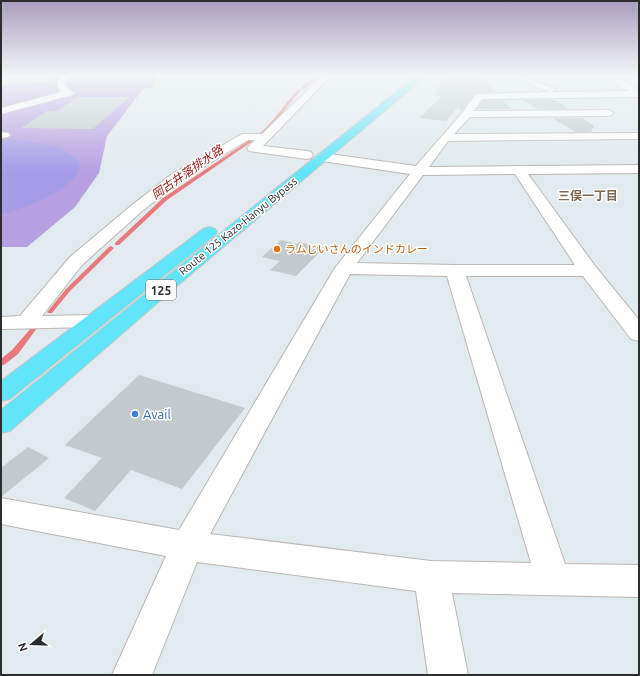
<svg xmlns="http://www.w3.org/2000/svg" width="640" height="676" font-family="Ubuntu,'Noto Sans JP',sans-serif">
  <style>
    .green { fill: #b7a0e2 }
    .pitch { fill: #a69de8 }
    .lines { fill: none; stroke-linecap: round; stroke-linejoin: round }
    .stream { fill: #ea797e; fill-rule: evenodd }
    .building { fill: #c3c9cd }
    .minor-casing { stroke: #bdb6b1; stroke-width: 2 }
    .highway-casing { stroke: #c8c8c8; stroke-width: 2 }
    .minor { fill: #fff; fill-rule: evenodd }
    .highway { fill: #62e5f8; fill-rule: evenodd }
    .food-dot { fill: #e8710a; stroke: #fff; stroke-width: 1.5 }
    .shop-dot { fill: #3f7fe0; stroke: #fff; stroke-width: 1.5 }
    .labels { text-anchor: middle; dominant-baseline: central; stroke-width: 3; stroke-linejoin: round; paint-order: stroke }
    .far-street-label { font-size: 11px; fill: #2d2d2d; stroke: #fff }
    .far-food-label { font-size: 11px; fill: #c56008; stroke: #fff; text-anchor: start }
    .far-water-label { font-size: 12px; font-style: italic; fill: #9b1913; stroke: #fff }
    .far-neighbourhood-label { font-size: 12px; font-weight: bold; fill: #7d674f; stroke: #fff }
    .shield { fill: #fff; stroke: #6c6c6c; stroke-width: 1 }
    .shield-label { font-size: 12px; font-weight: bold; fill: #2d2d2d }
    .shop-label { font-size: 13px; fill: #366cbe; stroke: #fff; text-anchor: start }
  </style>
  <rect width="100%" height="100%" fill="#e1eaee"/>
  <!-- green -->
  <path class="green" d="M 53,76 L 157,76 L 154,87 L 143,89 L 107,136 L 99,173 L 75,207 L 27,247 L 1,247 L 1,85 L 47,82 Z"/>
  <!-- pitch -->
  <path class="pitch" d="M 1,140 C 26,140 63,142 80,163 C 79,168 78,174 74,178 C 61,194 21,209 1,215 Z"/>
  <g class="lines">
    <!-- stream -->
    <g class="stream">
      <path d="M 316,76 L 319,76 L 304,89 L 302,89 L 302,87 Z"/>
      <path d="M 299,89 L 301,90 C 287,105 277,124 260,137 L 258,137 L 258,135 C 274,122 284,104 299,89 Z"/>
      <path d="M 254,137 L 257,138 L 167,200 L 119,245 L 115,245 L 115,243 L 163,198 Z"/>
      <path d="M 111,246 L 114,248 L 113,249 L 70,291 L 52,313 L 48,313 L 47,312 L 48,311 L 66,289 L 109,247 Z"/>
      <path d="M 34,326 L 37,328 L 18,354 L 4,365 L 1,365 L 1,359 L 12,350 L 32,327 Z"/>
    </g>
  </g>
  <!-- building -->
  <g class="building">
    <path d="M 446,76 L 480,76 L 495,92 L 475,93 L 462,110 L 458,107 L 446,121 L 419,118 L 442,96 L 433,95 Z"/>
    <path d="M 77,97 L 129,97 L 93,129 L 21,128 L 47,111 L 57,111 Z"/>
    <path d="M 483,100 L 502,100 L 511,109 L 477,109 Z"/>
    <path d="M 523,100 L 556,100 L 569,109 L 538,109 Z"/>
    <path d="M 552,118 L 582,118 L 594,126 L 591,132 L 576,132 Z"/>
    <path d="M 281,240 L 298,244 L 299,242 L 324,248 L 296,276 L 270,270 L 280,261 L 262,257 Z"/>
    <path d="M 139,375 L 245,408 L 182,489 L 131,470 L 95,511 L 64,498 L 102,458 L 65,445 Z"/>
    <path d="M 28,447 L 49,458 L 1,497 L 1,468 Z"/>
  </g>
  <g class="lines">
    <!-- minor casing -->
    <g class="minor-casing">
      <g id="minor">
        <path d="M 62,76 L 72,76 L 65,83 L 66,87 L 74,93 L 72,95 L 1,114 L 1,108 L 61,92 L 58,88 L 57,82 Z"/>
        <path d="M 322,76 L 331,76 L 263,146 L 307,151 L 311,152 L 313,155 L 311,158 L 307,159 L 249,151 L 247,148 L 255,140 L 248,140 L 182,180 L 142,211 L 82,265 L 42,316 L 94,315 L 101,317 L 105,321 L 101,325 L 94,327 L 1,329 L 1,317 L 20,316 L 70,257 L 132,205 L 172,174 L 242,134 L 262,134 Z"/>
        <path d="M 509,76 L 522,76 L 553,88 L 555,90 L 552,92 L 628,91 L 603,76 L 614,76 L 639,90 L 639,97 L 482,99 L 474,111 L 609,110 L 614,113 L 609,116 L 470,117 L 454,134 L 639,133 L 639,139 L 448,141 L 429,167 L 639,165 L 639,173 L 528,174 L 595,266 L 639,320 L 639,341 L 631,339 L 583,276 L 466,276 L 565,564 L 639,565 L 639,597 L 452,593 L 468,675 L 428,675 L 416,591 L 197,562 L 152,675 L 112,675 L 166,556 L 1,524 L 1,498 L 179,530 L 335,268 L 410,174 L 322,161 L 318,160 L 316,157 L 318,154 L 322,153 L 416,166 C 436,142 458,120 476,94 L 549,92 ZM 515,174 L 575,265 L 455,265 L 357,263 L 423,175 ZM 350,274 L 447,276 L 531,563 L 431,561 L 210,534 Z"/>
        <path d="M 1,132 L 8,133 L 10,135 L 8,137 L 1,138 Z"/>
      </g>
    </g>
    <!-- highway casing -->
    <g class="highway-casing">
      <g id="highway">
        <path d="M 416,76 L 426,76 L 171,291 L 10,431 L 1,433 L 1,410 Z"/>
        <path d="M 209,227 L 215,229 L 217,232 L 215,235 L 10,399 L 1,401 L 1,381 L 203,229 Z"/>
      </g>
    </g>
    <!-- minor -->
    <use href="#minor" class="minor"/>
    <!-- highway -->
    <use href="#highway" class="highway"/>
  </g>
  <!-- sky -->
  <linearGradient id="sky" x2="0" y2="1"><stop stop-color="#a99cbe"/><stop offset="0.44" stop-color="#f2f6f7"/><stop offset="1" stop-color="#f2f6f7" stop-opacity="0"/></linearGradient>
  <rect width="640" height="171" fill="url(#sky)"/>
  <!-- markers -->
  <circle class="food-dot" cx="277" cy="249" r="4"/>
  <circle class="shop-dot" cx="135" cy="414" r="4"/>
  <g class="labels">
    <!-- far-street labels -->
    <g class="far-street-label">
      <text transform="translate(238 226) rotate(-39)">Route 125 Kazo-Hanyu Bypass</text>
    </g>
    <!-- far-food labels -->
    <g class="far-food-label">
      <text x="285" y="249">ラムじいさんのインドカレー</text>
    </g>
    <!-- far-water labels -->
    <g class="far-water-label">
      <text transform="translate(187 172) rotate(-35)">岡古井落排水路</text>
    </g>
    <!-- far-neighbourhood labels -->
    <g class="far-neighbourhood-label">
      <text x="588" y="195">三俣一丁目</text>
    </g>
    <!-- shield labels -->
    <rect class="shield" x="146" y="280" width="30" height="20" rx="3"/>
    <g class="shield-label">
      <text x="161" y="290">125</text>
    </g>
    <!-- shop labels -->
    <g class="shop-label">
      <text x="143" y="414">Avail</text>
    </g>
  </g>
  <!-- border -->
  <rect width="640" height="676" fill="none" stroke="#2d2d2d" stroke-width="4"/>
  <!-- north arrow -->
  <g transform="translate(32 644) rotate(251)" stroke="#ffffff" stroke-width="3" paint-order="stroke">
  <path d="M0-3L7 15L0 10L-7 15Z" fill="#2d2d2d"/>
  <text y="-6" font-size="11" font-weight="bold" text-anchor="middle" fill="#2d2d2d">N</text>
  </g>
</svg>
